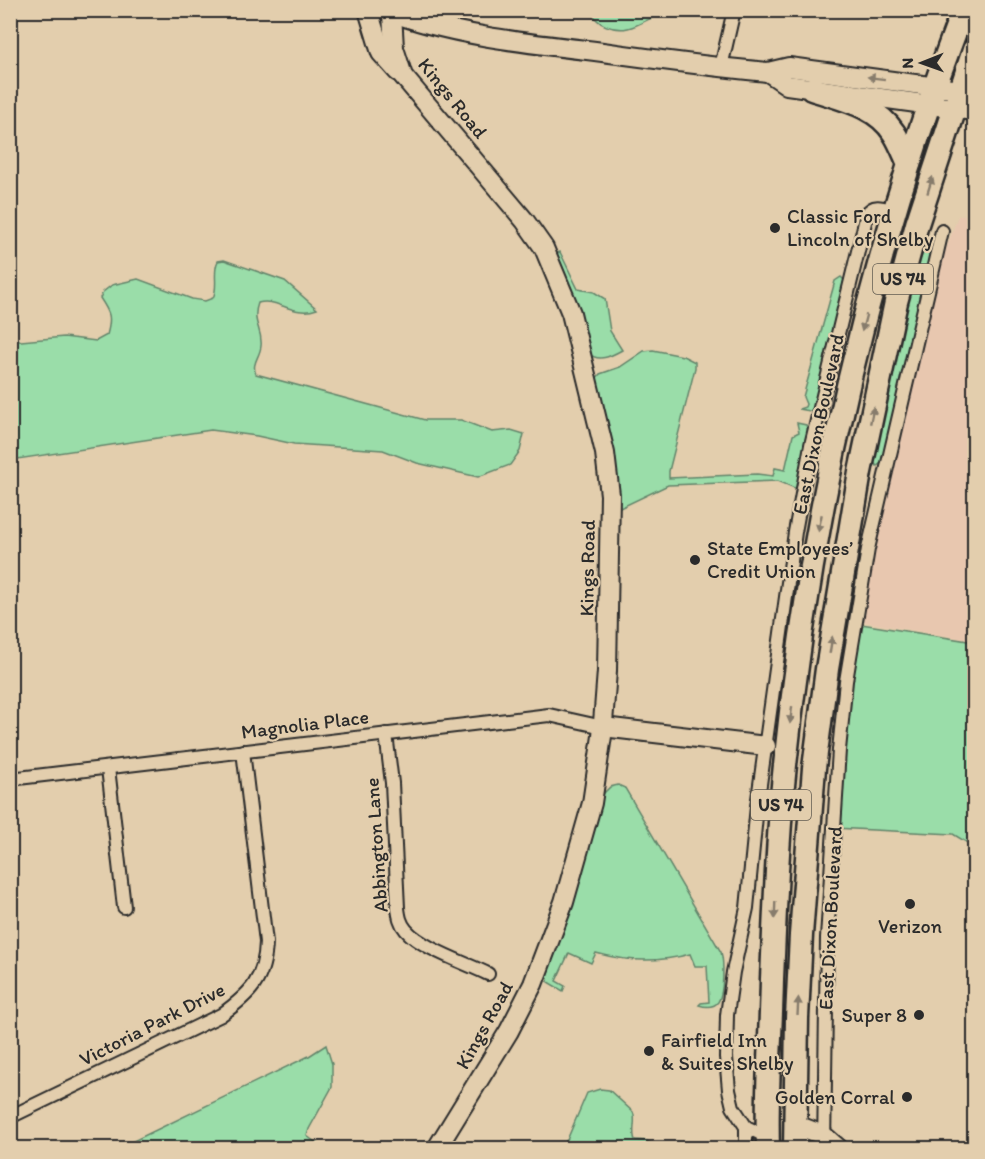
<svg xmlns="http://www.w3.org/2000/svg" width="985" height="1159" font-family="Itim,sans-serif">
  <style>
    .built { fill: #e8c7af }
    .green { fill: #9adda9; stroke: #62846a; stroke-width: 1.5 }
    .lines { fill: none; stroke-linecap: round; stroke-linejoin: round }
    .stream { stroke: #5b8993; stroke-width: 3 }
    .street-casing { stroke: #2b2b2b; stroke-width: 16 }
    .secondary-casing { stroke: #2b2b2b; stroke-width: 22 }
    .highway-casing { stroke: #2b2b2b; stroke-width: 27 }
    .street { stroke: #e3cead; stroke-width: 12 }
    .secondary { stroke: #e3cead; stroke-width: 18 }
    .highway { stroke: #e3cead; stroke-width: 22 }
    .oneway { fill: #877c6c }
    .poi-dot { fill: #2b2b2b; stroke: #e3cead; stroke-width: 2 }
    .labels { text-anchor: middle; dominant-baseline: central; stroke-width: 4.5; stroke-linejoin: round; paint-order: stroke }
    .shield { fill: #e3cead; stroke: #625c52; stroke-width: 1.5 }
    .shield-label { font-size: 18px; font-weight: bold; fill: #2b2b2b }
    .street-label { font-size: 20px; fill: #2b2b2b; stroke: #e3cead }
    .poi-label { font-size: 20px; fill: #2b2b2b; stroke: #e3cead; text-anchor: start }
  </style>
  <rect width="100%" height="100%" fill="#e3cead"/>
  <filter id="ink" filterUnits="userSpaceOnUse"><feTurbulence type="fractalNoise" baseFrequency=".0167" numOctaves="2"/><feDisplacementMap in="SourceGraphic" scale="12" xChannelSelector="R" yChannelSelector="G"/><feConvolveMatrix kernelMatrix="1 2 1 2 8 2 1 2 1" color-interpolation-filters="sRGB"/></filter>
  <g filter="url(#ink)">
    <!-- built -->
    <path class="built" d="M 973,215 L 974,216 L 974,641 L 865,622 L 862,613 L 882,511 L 942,260 L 958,216 Z"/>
    <!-- green -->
    <g class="green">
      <path d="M 592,11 L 592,10 L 661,11 L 660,14 C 650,18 638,26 628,28 C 615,31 595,25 592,11 Z"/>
      <path d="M 928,242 L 933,245 L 884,461 L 877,466 L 871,460 L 908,287 Z"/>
      <path d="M 560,252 L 578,289 L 594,292 L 605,299 L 610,331 L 622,350 C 611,356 599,363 588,353 L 555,254 Z"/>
      <path d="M 224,260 L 285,281 L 317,309 C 293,318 277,297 258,303 C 251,323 263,329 261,346 C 260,357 251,363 256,374 L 425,420 L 461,420 L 492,432 L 511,430 L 524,434 L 520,451 L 510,465 L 478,477 L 417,463 L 383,450 L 294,444 L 257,436 L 211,430 L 11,460 L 11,336 L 21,341 L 64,337 L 96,341 L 107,335 C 112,317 110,313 100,298 L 103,292 L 112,285 L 138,279 L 192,299 L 205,301 L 213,298 C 219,286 212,272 218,261 Z"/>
      <path d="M 841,277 L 844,280 L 843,284 L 814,407 L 810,411 L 799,409 L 805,407 L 806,404 L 803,397 L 835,281 Z"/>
      <path d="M 653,350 L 683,356 L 695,362 L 695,368 L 669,471 L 669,478 L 757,474 L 773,476 L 775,468 L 785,470 L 793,435 L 799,432 L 797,423 L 806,425 L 808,431 L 797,489 L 778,481 L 668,485 L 616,510 L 595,380 L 600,374 L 620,367 L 644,351 Z"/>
      <path d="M 855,623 L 974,642 L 974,847 L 953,834 L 834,828 Z"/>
      <path d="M 618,785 L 625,788 L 721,952 C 724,962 724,993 718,1002 C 713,1008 705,1007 699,1005 L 701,1003 L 709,1002 L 707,966 L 695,966 L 690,954 C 658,963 628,962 596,953 L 591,963 L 569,953 L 556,981 L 565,986 L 563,991 L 548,982 L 546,970 L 603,794 L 610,787 Z"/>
      <path d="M 326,1045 L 332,1064 L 332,1087 L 309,1129 L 307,1136 L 323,1148 L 119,1148 L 309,1056 Z"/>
      <path d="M 600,1089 L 609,1090 L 633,1112 C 637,1121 631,1131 635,1140 L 647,1141 L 660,1148 L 558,1148 L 567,1140 L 587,1093 Z"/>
    </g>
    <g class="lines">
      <!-- stream -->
      <path class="stream" d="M 230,1148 L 237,1145"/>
      <!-- street casing -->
      <g class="street-casing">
        <g id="street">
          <path d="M 721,67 L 734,10"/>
          <path d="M 386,734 L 392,783 L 398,908 C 399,916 400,923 406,930 C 421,948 466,963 488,974"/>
          <path d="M 108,768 L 124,907"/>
          <path d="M 10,779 L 549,715 L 603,727"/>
          <path d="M 10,1117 L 221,1015 C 250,994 265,980 266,942 L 243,751"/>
          <path d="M 746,1127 L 746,1148"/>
          <path d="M 768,1137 L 746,1127 L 733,1107 L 729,1090 L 726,1057 L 727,1015 L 733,972 L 747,908 L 757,806 L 795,532 L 811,445 L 867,214 C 873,203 884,208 894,211"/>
          <path d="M 824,1148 L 827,938 L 839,750 L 846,681 L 868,549 L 942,231"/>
        </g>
      </g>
      <!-- secondary casing -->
      <g class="secondary-casing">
        <g id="secondary">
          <path d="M 368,10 L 381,53 L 398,72"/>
          <path d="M 386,10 C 445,34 524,43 587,50 C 647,58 708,67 768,72 L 789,67 L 974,92"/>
          <path d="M 392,13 L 394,48 L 403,76 L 525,221 L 544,248 L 571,313 L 605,453 L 610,495 L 607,671 L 602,736 L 592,803 L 564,902 L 533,984 L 509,1031 L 437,1148"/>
          <path d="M 768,72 L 787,85 L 974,111"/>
          <path d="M 603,727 L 766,746"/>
          <path d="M 794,1124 L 823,1135 L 838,1148"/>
        </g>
      </g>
      <!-- highway casing -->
      <g class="highway-casing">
        <g id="highway">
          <path d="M 812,89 C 842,99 876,105 894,133 C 900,142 904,153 909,164"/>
          <path d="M 768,1148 C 766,1092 771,1035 772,979 C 775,911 777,843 784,775 C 810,515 869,255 963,10"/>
          <path d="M 795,1148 L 797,1018 L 801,935 L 814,768 L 827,669 L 860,472 L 896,302 L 917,224 L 974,50"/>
        </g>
      </g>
      <!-- street -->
      <use href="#street" class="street"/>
      <!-- secondary -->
      <use href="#secondary" class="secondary"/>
      <!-- highway -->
      <use href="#highway" class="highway"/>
    </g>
    <!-- one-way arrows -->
    <defs><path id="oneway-solid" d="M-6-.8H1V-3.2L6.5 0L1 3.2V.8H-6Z" transform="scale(1.5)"/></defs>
    <g class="oneway">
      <use href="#oneway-solid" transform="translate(876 78) rotate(-173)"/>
      <use href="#oneway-solid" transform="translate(930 185) rotate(-73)"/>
      <use href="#oneway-solid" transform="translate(864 323) rotate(105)"/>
      <use href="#oneway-solid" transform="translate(872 415) rotate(-78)"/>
      <use href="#oneway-solid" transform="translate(820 523) rotate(101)"/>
      <use href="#oneway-solid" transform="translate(831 645) rotate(-81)"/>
      <use href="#oneway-solid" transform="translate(791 715) rotate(97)"/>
      <use href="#oneway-solid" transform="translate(775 910) rotate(92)"/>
      <use href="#oneway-solid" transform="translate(798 1006) rotate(-87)"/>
    </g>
  </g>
  <!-- markers -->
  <g class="poi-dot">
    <circle cx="775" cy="228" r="6"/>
    <circle cx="695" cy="560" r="6"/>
    <circle cx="910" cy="904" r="6"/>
    <circle cx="919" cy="1015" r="6"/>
    <circle cx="649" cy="1051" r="6"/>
    <circle cx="907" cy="1097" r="6"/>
  </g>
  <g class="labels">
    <!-- shield labels -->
    <g class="shield">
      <rect x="873" y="264" width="60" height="30" rx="4.5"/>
      <rect x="751" y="790" width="60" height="30" rx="4.5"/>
    </g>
    <g class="shield-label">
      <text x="903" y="279">US 74</text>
      <text x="781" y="805">US 74</text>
    </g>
    <!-- street labels -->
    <g class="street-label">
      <text transform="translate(453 98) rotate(51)">Kings Road</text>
      <text transform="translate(818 424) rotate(-78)">East Dixon Boulevard</text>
      <text transform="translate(587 568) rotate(-89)">Kings Road</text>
      <text transform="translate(305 724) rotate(-7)">Magnolia Place</text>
      <text transform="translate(376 845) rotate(-94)">Abbington Lane</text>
      <text transform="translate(830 918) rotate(-87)">East Dixon Boulevard</text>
      <text transform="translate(152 1024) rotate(-27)">Victoria Park Drive</text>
      <text transform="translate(484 1025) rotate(-61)">Kings Road</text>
    </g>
    <!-- poi labels -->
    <g class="poi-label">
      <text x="787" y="216">Classic Ford<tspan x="787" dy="23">Lincoln of Shelby</tspan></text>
      <text x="707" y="548">State Employees’<tspan x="707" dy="23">Credit Union</tspan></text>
      <text x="910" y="926" text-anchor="middle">Verizon</text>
      <text x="907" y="1015" text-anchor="end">Super 8</text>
      <text x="661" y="1040">Fairfield Inn<tspan x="661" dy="23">&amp; Suites Shelby</tspan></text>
      <text x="895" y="1097" text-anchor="end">Golden Corral</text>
    </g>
  </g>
  <!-- margin -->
  <rect width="985" height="1159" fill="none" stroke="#e3cead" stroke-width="36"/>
  <rect x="18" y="18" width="949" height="1123" fill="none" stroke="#2b2b2b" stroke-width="2" filter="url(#ink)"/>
  <!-- north arrow -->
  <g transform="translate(922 63) rotate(269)" stroke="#e3cead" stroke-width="4.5" paint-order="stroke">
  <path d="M0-4.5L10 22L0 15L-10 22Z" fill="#2b2b2b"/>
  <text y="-9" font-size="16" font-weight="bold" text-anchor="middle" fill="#2b2b2b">N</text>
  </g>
</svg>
